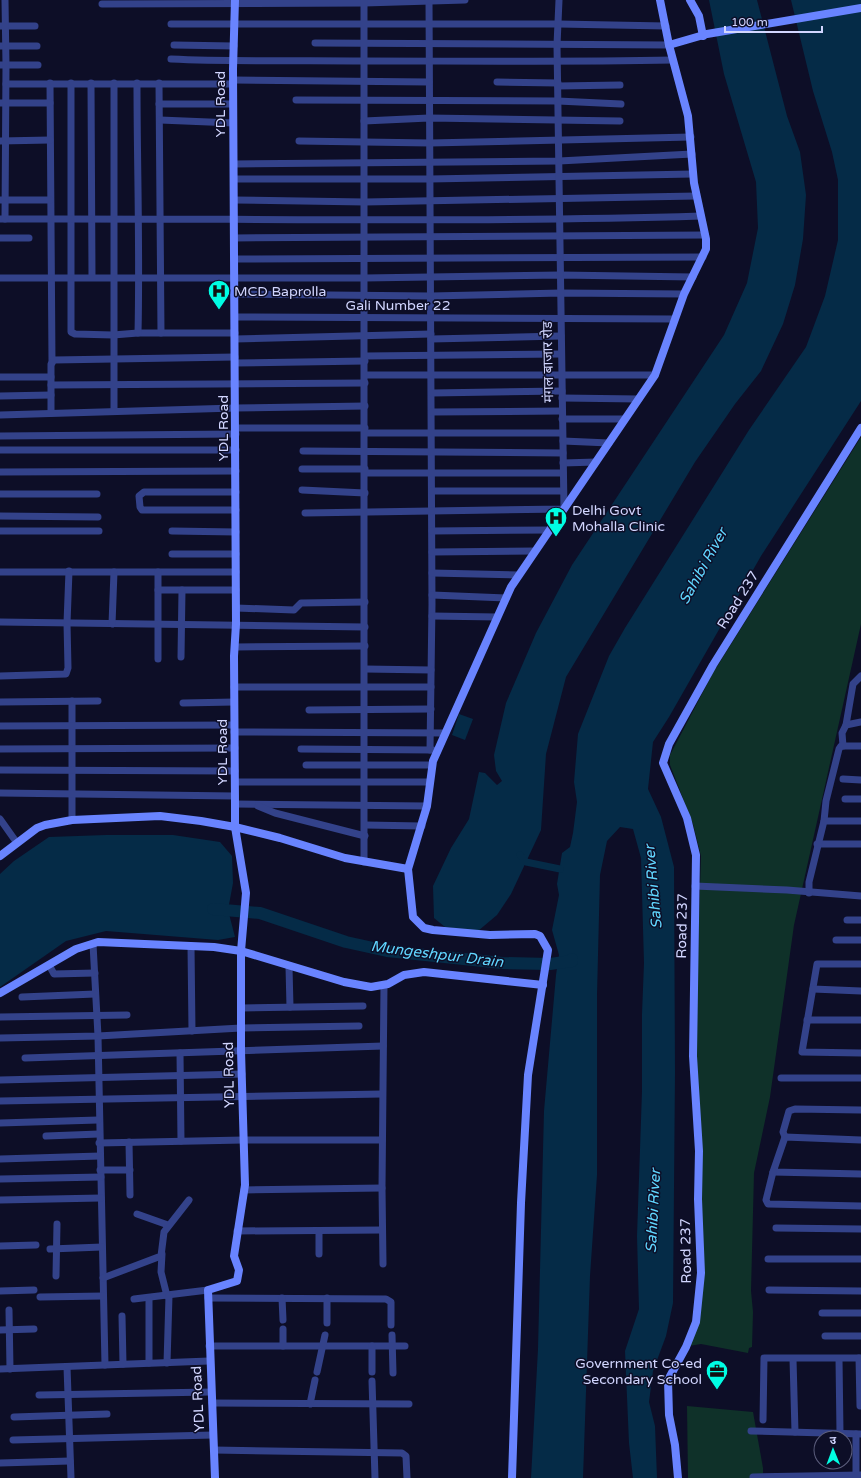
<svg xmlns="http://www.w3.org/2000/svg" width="861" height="1478" font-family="'Varela Round','Noto Sans Devanagari',sans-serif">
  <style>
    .green { fill: #0f3129 }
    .water { fill: #052b47 }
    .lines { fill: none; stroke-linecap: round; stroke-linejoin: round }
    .canal { stroke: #052b47; stroke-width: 7 }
    .river { stroke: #052b47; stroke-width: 12 }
    .street { stroke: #33428a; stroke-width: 7 }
    .secondary { stroke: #6984ff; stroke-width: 8 }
    .labels { text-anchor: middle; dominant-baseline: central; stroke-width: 3; stroke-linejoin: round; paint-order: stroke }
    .street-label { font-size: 14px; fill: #d2d6ff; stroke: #0d0e27 }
    .poi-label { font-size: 14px; fill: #d2d6ff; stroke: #0d0e27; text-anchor: start }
    .water-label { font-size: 15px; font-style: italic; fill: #60d6ff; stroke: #0d0e27 }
  </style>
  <rect width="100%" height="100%" fill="#0d0e27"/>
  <!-- green -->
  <g class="green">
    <path d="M 861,437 L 861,624 L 794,925 L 770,1097 L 754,1173 L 751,1291 L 753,1312 L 752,1347 L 749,1348 L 748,1353 L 701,1344 L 689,1346 L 698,1318 L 695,1053 L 701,856 L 693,824 L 670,765 L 670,755 L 713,673 Z"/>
    <path d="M 687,1406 L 753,1412 L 763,1468 L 763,1478 L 688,1478 Z"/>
  </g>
  <!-- water -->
  <g class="water">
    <path d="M 709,0 L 757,0 L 787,116 L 800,152 L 806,195 L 803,239 L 795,285 L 783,324 L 761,371 L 735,404 L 695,462 L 566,677 L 546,754 L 541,830 L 511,894 L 497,915 L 478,931 L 445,927 L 434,918 L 433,886 L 451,848 L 469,819 L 479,772 L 485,773 L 497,785 L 502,781 L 496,771 L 494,755 L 506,703 L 536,633 L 572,565 L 724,335 L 747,283 L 758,228 L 756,182 L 724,74 Z"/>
    <path d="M 791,0 L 861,0 L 861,401 L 761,556 L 669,717 L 653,742 L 648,789 L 661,817 L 674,867 L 675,1072 L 673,1303 L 666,1336 L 653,1371 L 649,1402 L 655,1426 L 657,1478 L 633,1478 L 629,1443 L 625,1351 L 639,1309 L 637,1236 L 642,1091 L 642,1014 L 644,963 L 641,858 L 633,829 L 620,827 L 607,841 L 600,875 L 597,995 L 597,1175 L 590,1276 L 583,1478 L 531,1478 L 538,1349 L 544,1111 L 556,975 L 559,955 L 552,930 L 559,895 L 557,884 L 562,853 L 570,847 L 573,833 L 577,802 L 574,782 L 578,734 L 609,656 L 625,628 L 749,430 L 806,347 L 825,296 L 838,240 L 838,180 L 832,152 L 813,91 Z"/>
    <path d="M 459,714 L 473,719 L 465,740 L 452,735 Z"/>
    <path d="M 106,835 L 173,835 L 220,842 L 232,856 L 233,883 L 228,910 L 235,937 L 218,940 L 106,931 L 66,941 L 0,987 L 0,874 L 14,861 L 49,837 Z"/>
  </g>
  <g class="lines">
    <!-- canal -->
    <path class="canal" d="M 520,855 L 526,862 L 560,869"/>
    <!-- river -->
    <path class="river" d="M 213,909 L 260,913 L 346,942 L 387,951 L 502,963 L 550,964 L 572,961 L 572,959"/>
    <!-- street -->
    <g class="street">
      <path d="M 429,0 L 432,604 L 430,750"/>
      <path d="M 102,4 L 364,3 L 465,0"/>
      <path d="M 171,24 L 559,24 L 666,26"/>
      <path d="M 0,26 L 35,26"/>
      <path d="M 315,43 L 669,45"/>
      <path d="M 174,45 L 234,46"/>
      <path d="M 0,46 L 37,46"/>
      <path d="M 171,59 C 235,62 300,60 364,61 C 467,61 570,62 673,60"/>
      <path d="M 0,65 L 38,65"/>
      <path d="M 233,80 L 429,82"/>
      <path d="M 497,82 L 558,83"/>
      <path d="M 50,83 L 52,363"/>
      <path d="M 71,83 L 71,332 L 75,334 L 113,335 L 138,333 L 235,333"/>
      <path d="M 91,83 L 92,277"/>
      <path d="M 137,83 C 137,166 140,249 138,333"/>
      <path d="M 159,83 L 161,333"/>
      <path d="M 6,84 L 233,84"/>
      <path d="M 558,86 L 620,85"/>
      <path d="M 296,100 L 558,101 L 621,104"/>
      <path d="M 0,103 L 50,103"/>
      <path d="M 159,104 L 233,104"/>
      <path d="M 160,120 L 233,123"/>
      <path d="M 364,121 L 429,118 L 620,121"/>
      <path d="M 0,141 L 50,140"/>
      <path d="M 299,141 L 430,143 L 691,137"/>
      <path d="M 234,164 L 559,161 L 692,154"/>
      <path d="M 234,179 L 430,179 L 693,174"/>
      <path d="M 0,200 L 50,200"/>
      <path d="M 234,200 L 365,202 L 696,196"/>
      <path d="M 0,219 C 234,218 467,223 701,216"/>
      <path d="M 5,219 L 6,65 L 5,0"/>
      <path d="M 0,238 L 29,238"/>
      <path d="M 234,238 L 705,235"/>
      <path d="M 234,259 L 703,257"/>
      <path d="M 0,278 L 365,278 L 560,275 L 693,277"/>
      <path d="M 235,294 L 431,296 L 561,293 L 684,294"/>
      <path d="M 235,317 L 675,319"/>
      <path d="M 235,339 L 431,334"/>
      <path d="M 431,339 L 561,336"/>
      <path d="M 365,356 L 561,354"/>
      <path d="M 235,363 L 365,361"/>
      <path d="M 365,375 L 655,375"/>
      <path d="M 0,377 L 51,377"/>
      <path d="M 51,385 L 365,383"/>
      <path d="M 432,393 L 562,391"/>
      <path d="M 0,396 L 51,395"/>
      <path d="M 562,398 L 639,399"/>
      <path d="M 114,411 L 114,83"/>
      <path d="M 432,412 L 562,411"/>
      <path d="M 51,413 L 51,364 L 54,360 L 235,357"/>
      <path d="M 0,415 L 235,408 L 365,406"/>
      <path d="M 562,419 L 625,419"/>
      <path d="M 236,428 L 365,428"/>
      <path d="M 365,433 L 562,433"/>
      <path d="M 0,436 L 236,434"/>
      <path d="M 563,441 L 609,443"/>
      <path d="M 0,450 L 236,450"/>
      <path d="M 303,451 L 563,453"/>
      <path d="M 563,463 L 596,462"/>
      <path d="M 302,469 L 365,469"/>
      <path d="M 0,472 L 236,471"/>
      <path d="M 365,473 L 563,473"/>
      <path d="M 302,490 L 365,493"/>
      <path d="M 432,491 L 563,491"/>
      <path d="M 236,492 L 144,492 L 139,496 L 140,507 L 142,510 L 236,510"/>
      <path d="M 0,494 L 97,494"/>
      <path d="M 305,513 L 564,509 L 557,45 L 559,0"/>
      <path d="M 0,516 L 98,517"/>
      <path d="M 0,531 L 99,531"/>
      <path d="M 172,531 L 236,532"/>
      <path d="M 432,531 L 550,530"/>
      <path d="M 432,552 L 535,551"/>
      <path d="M 172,554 L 236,554"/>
      <path d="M 0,572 L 236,572"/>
      <path d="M 158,572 L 158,659"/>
      <path d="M 432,573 L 519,575"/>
      <path d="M 158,590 L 236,590"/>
      <path d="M 432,595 L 506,598"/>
      <path d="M 236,608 L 294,610 L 301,603 L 365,602"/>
      <path d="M 432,616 L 497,617"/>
      <path d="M 0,622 L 365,627"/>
      <path d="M 112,624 L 114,572"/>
      <path d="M 235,647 L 365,646"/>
      <path d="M 181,657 L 182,590"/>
      <path d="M 365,669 L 431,670"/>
      <path d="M 0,676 L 66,674 L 68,668 L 67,623 L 69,571"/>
      <path d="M 234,687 L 431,687"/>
      <path d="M 72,701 L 72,820"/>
      <path d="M 0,702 L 98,701"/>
      <path d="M 183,703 L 234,702"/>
      <path d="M 309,710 L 431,709"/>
      <path d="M 846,725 L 853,684 L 861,676"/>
      <path d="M 0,726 L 234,725"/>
      <path d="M 234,732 L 445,733"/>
      <path d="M 843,746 L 842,733 L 846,725 L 861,722"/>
      <path d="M 0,749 L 235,748"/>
      <path d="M 301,749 L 433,750"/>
      <path d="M 306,765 L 432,765"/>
      <path d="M 0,770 L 235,771"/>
      <path d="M 843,779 L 861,780"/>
      <path d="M 235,782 L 430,782"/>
      <path d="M 0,793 L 235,796"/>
      <path d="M 845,799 L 861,799"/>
      <path d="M 235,804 L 427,806"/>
      <path d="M 258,806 L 275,813 L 365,836"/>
      <path d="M 0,819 L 17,843"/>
      <path d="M 824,821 L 826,801 L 839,749 L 841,746 L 861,746"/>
      <path d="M 365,825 L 422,826"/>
      <path d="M 817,844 L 861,844"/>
      <path d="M 364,862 L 364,0"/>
      <path d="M 695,886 L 787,890 L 861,896"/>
      <path d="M 809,893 L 809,882 L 824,821 L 861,821"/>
      <path d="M 847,920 L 861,920"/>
      <path d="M 836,940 L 861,940"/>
      <path d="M 93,944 L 98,1036 L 105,1365"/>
      <path d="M 191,946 L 192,1031"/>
      <path d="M 861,964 L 817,964 L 802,1052 L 861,1053"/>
      <path d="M 49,965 L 54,974 L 95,973"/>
      <path d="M 289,967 L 290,1007"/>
      <path d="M 813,989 L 861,991"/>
      <path d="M 22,997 L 95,994"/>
      <path d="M 241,1008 L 363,1006"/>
      <path d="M 0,1017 L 127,1015"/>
      <path d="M 807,1020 L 861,1020"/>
      <path d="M 0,1038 L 98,1036 L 241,1028 L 359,1026"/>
      <path d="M 180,1053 L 181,1141"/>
      <path d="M 25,1058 L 383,1046"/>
      <path d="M 781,1078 L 861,1078"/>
      <path d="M 0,1080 L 242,1074"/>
      <path d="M 0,1101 L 382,1094"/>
      <path d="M 0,1123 L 98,1120"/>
      <path d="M 46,1136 L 99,1134"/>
      <path d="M 785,1137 L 783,1132 L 789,1111 L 795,1109 L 861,1110"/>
      <path d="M 861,1140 L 785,1137 L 773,1172 L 861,1174"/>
      <path d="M 129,1142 L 130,1195"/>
      <path d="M 99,1143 L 243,1140 L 382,1140"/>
      <path d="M 0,1159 L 100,1156"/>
      <path d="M 100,1170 L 130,1170"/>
      <path d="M 773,1172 L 766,1200 L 768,1204 L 861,1206"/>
      <path d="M 0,1179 L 101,1177"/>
      <path d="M 244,1190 L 382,1188"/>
      <path d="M 0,1200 L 101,1198"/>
      <path d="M 137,1214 L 168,1225"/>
      <path d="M 776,1228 L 861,1229"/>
      <path d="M 237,1231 L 382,1230"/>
      <path d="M 319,1231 L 319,1254"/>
      <path d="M 0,1246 L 36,1245"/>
      <path d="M 50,1249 L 102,1247"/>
      <path d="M 162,1254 L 161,1272 L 167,1296"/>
      <path d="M 768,1259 L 861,1259"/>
      <path d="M 383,1264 L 382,1188 L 384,986"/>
      <path d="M 56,1276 L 57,1224"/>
      <path d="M 103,1278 L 161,1256 L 164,1232 L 189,1200"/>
      <path d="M 769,1290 L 861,1291"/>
      <path d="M 0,1291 L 34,1290"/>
      <path d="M 40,1297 L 103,1296"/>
      <path d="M 208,1298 L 386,1299 L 391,1302 L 391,1325"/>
      <path d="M 282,1298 L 283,1320"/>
      <path d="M 327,1298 L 327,1323"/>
      <path d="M 134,1299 L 208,1290"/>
      <path d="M 9,1310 L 10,1369"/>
      <path d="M 822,1313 L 861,1313"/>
      <path d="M 122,1316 L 123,1364"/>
      <path d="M 283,1329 L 283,1346"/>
      <path d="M 0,1330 L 34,1329"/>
      <path d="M 392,1335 L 393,1373"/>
      <path d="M 825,1336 L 861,1336"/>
      <path d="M 209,1346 L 405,1346"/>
      <path d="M 372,1346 L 372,1372"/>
      <path d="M 859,1358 L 860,1406"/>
      <path d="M 793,1359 L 795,1432"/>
      <path d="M 839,1359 L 840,1433"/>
      <path d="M 149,1363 L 149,1299"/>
      <path d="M 167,1363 L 169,1296"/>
      <path d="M 67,1367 L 71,1478"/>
      <path d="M 0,1369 L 209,1361"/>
      <path d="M 317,1372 L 325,1335"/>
      <path d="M 372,1381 L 375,1478"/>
      <path d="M 39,1395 L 211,1392"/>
      <path d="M 212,1403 L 409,1404"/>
      <path d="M 310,1404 L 315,1380"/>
      <path d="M 14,1417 L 107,1414"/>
      <path d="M 763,1420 L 764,1358 L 861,1358"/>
      <path d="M 751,1431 L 861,1434"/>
      <path d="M 13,1440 L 213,1435"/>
      <path d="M 214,1450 L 402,1453 L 406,1456 L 407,1478"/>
      <path d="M 0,1463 L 70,1461"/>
      <path d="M 753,1477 L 861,1475"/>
      <path d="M 856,1478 L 856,1434"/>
    </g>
    <!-- secondary -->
    <g class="secondary">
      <path d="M 690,0 L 699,16 L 703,36"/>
      <path d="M 669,45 L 707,34 L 861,8"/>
      <path d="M 0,856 L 37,828 L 45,825 L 72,820 L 160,816 L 201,821 L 235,827 L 280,838 L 345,858 L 408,869"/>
      <path d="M 0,993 L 76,949 L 98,942 L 214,947 L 241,951 L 344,982 L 371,987 L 388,984 L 404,975 L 424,972 L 543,985"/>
      <path d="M 215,1478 L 208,1290 L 237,1281 L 239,1270 L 234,1256 L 245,1185 L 241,1051 L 241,951 L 246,893 L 235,827 L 235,804 L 234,656 L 236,624 L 233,69 L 235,0"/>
      <path d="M 512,1478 L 521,1203 L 528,1075 L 548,950 L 540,936 L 535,934 L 490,935 L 433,930 L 424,928 L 413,917 L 408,869 L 427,806 L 433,761 L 511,587 L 655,375 L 684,294 L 706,249 L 706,239 L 694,183 L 688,116 L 669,45 L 660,0"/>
      <path d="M 678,1478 L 675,1445 L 669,1415 L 668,1380 L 686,1347 L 696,1322 L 701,1273 L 698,1199 L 699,1151 L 693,1056 L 696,855 L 687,818 L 663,763 L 669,744 L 713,665 L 861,428"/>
    </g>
  </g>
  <!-- icons -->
  <defs>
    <g id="hospital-pin" transform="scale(1.15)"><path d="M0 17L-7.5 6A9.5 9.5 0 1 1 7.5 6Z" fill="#00fde3" stroke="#0d0e27"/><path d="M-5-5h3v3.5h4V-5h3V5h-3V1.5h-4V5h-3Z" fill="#111"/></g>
    <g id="office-pin" transform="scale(1.15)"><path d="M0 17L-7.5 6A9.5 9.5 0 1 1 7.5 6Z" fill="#00fde3" stroke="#0d0e27"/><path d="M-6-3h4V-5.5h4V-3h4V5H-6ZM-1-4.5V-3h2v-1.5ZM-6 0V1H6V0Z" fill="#111"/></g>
  </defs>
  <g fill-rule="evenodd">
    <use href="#hospital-pin" x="219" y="291"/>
    <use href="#hospital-pin" x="556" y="518"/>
    <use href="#office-pin" x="717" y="1371"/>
  </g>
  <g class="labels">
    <!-- street labels -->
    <g class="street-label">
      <text transform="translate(220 104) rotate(-90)">YDL Road</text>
      <text x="398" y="305">Gali Number 22</text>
      <text transform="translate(548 362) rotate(-91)">मंगल बाजार रोड</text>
      <text transform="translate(223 428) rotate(-90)">YDL Road</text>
      <text transform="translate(738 600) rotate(-58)">Road 237</text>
      <text transform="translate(222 752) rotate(-90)">YDL Road</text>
      <text transform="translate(682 926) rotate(-89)">Road 237</text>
      <text transform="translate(229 1075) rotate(-91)">YDL Road</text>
      <text transform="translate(686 1251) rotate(-91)">Road 237</text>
      <text transform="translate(198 1399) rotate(-93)">YDL Road</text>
    </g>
    <!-- poi labels -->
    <g class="poi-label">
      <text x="234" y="291">MCD Baprolla</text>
      <text x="572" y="510">Delhi Govt<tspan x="572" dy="16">Mohalla Clinic</tspan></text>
      <text x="702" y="1363" text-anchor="end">Government Co-ed<tspan x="702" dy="16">Secondary School</tspan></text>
    </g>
    <!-- water labels -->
    <g class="water-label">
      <text transform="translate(703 566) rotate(-61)">Sahibi River</text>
      <text transform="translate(653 887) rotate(-95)">Sahibi River</text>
      <text transform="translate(437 954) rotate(7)">Mungeshpur Drain</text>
      <text transform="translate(653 1211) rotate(-87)">Sahibi River</text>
    </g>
  </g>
  <!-- north arrow -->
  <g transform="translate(833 1450) rotate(359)"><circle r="19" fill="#0d0e27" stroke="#5c5e7d"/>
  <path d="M0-3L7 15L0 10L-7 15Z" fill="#00fde3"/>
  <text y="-6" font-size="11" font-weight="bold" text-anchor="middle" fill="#d2d6ff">उ</text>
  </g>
  <!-- scale -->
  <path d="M725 26v6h97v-6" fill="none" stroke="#d2d6ff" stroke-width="2"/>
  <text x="731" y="26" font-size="12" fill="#d2d6ff" stroke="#0d0e27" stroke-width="3" paint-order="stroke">100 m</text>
</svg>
